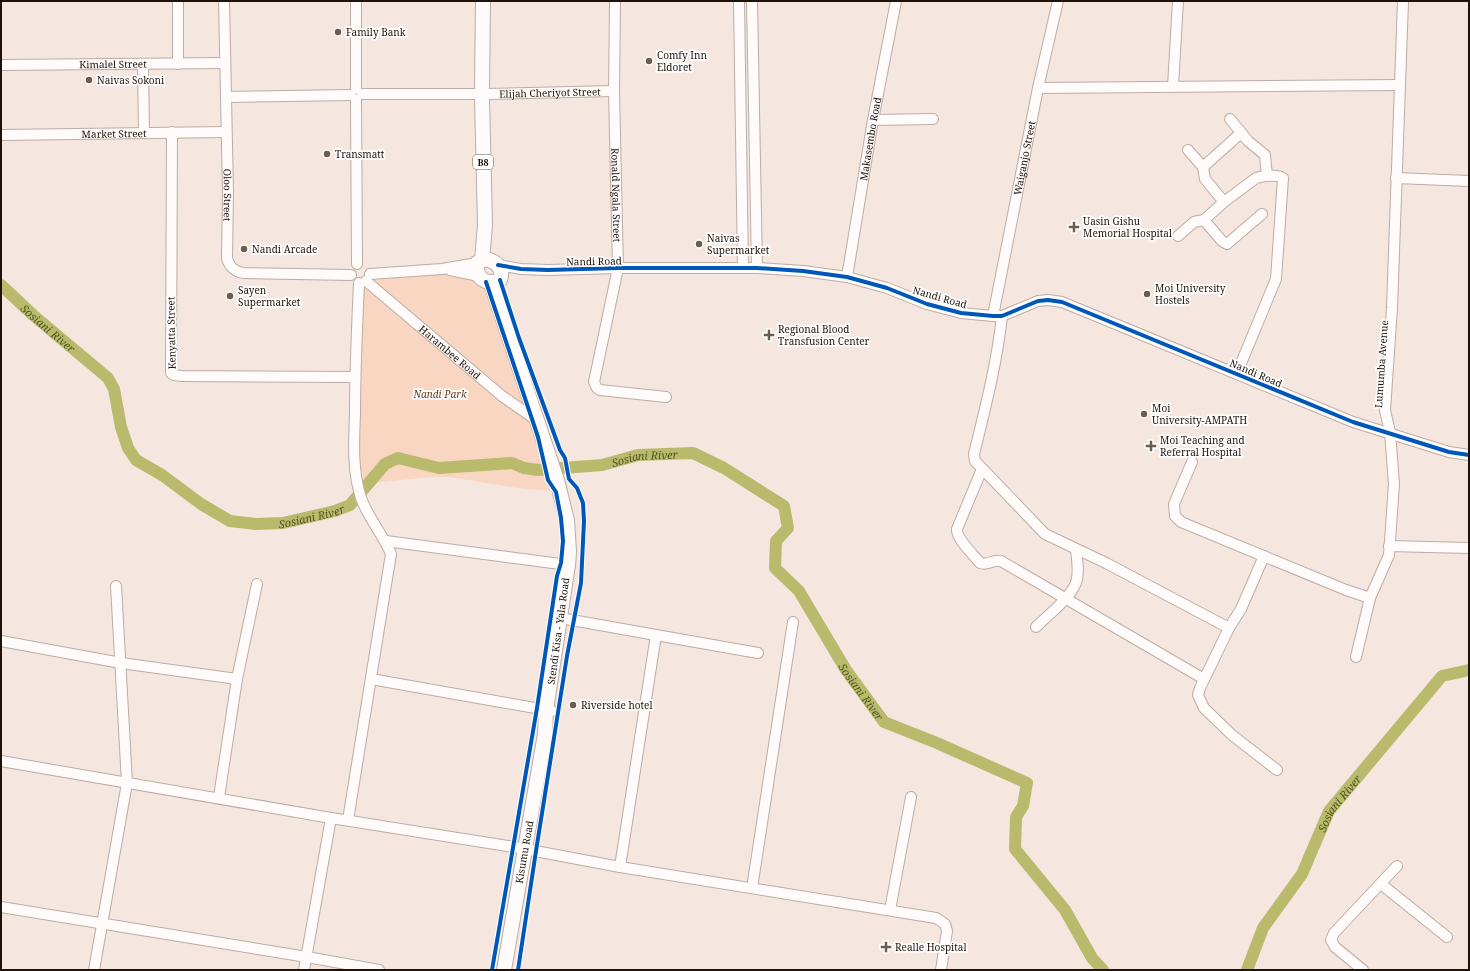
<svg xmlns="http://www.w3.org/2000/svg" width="1470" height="971" font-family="'Noto Serif',serif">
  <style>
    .green { fill: #f8d6c2 }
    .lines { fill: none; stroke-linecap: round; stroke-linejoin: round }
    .river { stroke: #baba6d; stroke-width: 12 }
    .minor-casing { stroke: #bbada5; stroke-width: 12 }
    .highway-casing { stroke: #bbada5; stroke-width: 16 }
    .minor { stroke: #fefbfa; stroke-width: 10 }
    .highway { stroke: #fefbfa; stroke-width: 14 }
    .cycleway-casing { stroke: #fff; stroke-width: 6 }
    .cycleway { stroke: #0057b8; stroke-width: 4 }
    .poi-dot { fill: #6b5d54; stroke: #fff; stroke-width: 1.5 }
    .labels { text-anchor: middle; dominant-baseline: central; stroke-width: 3.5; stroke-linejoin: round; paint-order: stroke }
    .shield { fill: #fff; stroke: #635953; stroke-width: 1 }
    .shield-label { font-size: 9px; font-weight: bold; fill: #201209 }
    .poi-label { font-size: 10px; fill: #201209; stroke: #fff; text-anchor: start }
    .street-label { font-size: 10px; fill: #201209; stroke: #fff }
    .park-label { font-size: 10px; font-style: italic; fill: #64381b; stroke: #fff }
    .water-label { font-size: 11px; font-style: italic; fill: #52551f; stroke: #fff }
  </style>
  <rect width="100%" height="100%" fill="#f5e7df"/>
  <!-- green -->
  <path class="green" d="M 443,270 L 486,283 L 554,491 L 517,488 L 450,477 L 433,477 L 380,482 L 371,485 L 363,499 L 355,424 L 360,284 L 371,275 Z"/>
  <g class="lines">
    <!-- river -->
    <g class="river">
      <path id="s1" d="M 1,285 L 33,315 L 108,378 L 114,389 L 121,427 L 128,448 L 136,460 L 162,475 L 201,504 L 230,521 L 256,524 L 283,523 L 335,511 L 350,505 L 385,464 L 398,458 L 439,468 L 512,463 L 524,468 L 538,470 L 602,465 L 638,455 L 693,453 L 724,468 L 784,506 L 788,528 L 776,541 L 775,568 L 799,591 L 846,670 L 884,722 L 937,743 L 1027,783 L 1023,806 L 1016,817 L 1015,849 L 1065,910 L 1092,958 L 1103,970"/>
      <path id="s2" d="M 1247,970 L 1263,928 L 1302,874 L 1329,811 L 1442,676 L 1469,670"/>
    </g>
    <!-- minor casing -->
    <g class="minor-casing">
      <g id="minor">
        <path id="s3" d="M 224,1 L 228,192 L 227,258 C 229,267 234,271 243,273 L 351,275"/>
        <path d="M 356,1 L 356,89"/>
        <path id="s4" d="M 615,1 L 614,91 L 618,268 L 594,382 L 597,388 L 600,390 L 666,397"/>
        <path d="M 739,1 L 743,268"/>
        <path d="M 752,1 L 757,268"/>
        <path d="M 143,64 L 144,132"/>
        <path d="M 178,64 L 178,1"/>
        <path id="s5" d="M 1,65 L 225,63"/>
        <path d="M 1173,86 L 1178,1"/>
        <path d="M 1038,88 L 1399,85"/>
        <path d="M 362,94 L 478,94"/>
        <path id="s6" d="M 486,94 L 614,91"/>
        <path d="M 226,97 L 351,95"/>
        <path d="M 356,100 L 357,264"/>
        <path d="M 1230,119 L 1248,141 L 1265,155 L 1267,176"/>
        <path d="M 873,120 L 933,119"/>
        <path d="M 172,132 L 171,373 L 174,375 L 182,376 L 355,377"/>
        <path id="s7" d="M 1,135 L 226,132"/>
        <path d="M 1188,150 L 1203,167"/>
        <path d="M 1396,178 L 1469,181"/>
        <path d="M 1224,202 L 1205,179 L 1203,167 L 1241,133"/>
        <path d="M 1204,220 L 1222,241 L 1227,244 L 1262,214"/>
        <path d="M 1178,236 L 1194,222 L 1204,220 L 1224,202 L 1256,178 C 1262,176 1277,174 1283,178 L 1276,279 L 1237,373"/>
        <path d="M 498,265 L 521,269 L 548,270 L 618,268 L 757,268 L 803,271 L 847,277 L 887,288 L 927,304 L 961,313 L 993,316 L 1002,316 L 1038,301 L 1048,300 L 1062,302 L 1353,422 L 1449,452 L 1469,455"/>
        <path d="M 450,270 L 479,276"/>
        <path d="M 370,274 L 442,269 L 477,263"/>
        <path id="s8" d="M 847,277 L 873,120 L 896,1"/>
        <path id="s9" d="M 366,281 L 502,396 L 532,417 L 536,417"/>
        <path id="s10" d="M 993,316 L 1038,88 L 1058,1"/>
        <path d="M 1002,316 C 997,363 985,409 974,454 L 975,461 L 1045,534 L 1106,563 L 1229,628 L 1241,609 L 1264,556"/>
        <path d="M 1192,462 L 1174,504 L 1175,516 L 1181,522 L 1346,590 L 1370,598 L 1389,555 L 1394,484 L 1390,432 L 1385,410 L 1392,308 L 1403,1"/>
        <path d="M 982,469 L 957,529 C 956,539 974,555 980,563 C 988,566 992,559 1001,561 L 1204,679"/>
        <path d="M 386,541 L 568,565"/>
        <path d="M 1389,546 L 1469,548"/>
        <path d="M 566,619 L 656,635 L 620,867"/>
        <path d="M 1036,627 C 1048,615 1068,600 1075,585 C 1080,575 1077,560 1076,550"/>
        <path d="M 1229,628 L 1200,688 L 1198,695 L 1204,708 L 1232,735 L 1277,770"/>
        <path d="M 656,635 L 758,653"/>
        <path d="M 1,641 L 121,663 L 237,679 L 219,797"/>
        <path d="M 1356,657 L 1370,598"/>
        <path d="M 237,679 L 257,584"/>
        <path d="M 371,679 L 552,711"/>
        <path d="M 1,761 L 331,818 L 514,847 L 620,867 L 936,918 L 945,924 L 947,931 L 941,970"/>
        <path d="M 348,820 L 391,554 C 383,534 368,518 361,498 C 352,470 354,442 355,413 C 355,370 357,326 359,283"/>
        <path d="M 1381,884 L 1447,937"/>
        <path d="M 752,888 L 793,622"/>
        <path d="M 1,907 L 307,957 L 379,970"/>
        <path d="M 890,910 L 911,797"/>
        <path d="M 94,970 L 127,783 L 116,586"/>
        <path d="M 304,970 L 331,818"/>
        <path d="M 1363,970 L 1335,947 L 1331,940 L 1334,933 L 1397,866"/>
      </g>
    </g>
    <!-- highway casing -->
    <g class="highway-casing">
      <g id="highway">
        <path d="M 482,90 L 483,1"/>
        <path d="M 485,259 C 497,261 504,269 500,280 C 486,286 475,278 477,263 Z"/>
        <path d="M 482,260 L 485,225 L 482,98"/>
        <path d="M 491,283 L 557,480 L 567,520 L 569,552 L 568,565 L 546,710 L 545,734 L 504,970"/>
      </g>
    </g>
    <!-- minor -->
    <use href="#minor" class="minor"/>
    <!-- highway -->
    <use href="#highway" class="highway"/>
    <!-- cycleway casing -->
    <g class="cycleway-casing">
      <g id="cycleway">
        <path d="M 498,265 L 521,269 L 548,270 L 618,268 L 757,268 L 803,271 L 847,277 L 887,288 L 927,304 L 961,313 L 993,316 L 1002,316 L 1038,301 L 1048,300 L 1062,302 L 1353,422 L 1449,452 L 1469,455"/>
        <path d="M 500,280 L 519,338 L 560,450 L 565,458 L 569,479 L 577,488 L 583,503 L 584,521 L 581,583 L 567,656 L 536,851 L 518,970"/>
        <path d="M 486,282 L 538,437 L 548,480 L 556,492 L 561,518 L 563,541 L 561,563 L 557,576 L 537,708 L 492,970"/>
      </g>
    </g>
    <!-- cycleway -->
    <use href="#cycleway" class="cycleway"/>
  </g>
  <!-- markers -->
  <g class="poi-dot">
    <circle cx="338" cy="32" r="4"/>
    <circle cx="649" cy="61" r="4"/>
    <circle cx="89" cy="80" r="4"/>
    <circle cx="327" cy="154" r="4"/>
    <path d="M1072 221h4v4h4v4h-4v4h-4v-4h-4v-4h4z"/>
    <circle cx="699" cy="244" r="4"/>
    <circle cx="244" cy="249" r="4"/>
    <circle cx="1147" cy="294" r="4"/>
    <circle cx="230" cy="296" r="4"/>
    <path d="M767 329h4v4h4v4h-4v4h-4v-4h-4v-4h4z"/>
    <circle cx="1144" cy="414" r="4"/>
    <path d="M1149 440h4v4h4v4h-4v4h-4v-4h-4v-4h4z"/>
    <circle cx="573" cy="705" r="4"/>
    <path d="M884 941h4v4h4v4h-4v4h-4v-4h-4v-4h4z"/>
  </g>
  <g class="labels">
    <!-- shield labels -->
    <rect class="shield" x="473" y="155" width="20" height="14" rx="3"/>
    <g class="shield-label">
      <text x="483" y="162">B8</text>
    </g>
    <!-- poi labels -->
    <g class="poi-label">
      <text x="346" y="32">Family Bank</text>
      <text x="657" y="55">Comfy Inn<tspan x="657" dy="12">Eldoret</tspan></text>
      <text x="97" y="80">Naivas Sokoni</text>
      <text x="335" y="154">Transmatt</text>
      <text x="1083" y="221">Uasin Gishu<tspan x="1083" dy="12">Memorial Hospital</tspan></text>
      <text x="707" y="238">Naivas<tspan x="707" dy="12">Supermarket</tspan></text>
      <text x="252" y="249">Nandi Arcade</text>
      <text x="1155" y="288">Moi University<tspan x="1155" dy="12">Hostels</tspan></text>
      <text x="238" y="290">Sayen<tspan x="238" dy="12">Supermarket</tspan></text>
      <text x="778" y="329">Regional Blood<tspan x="778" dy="12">Transfusion Center</tspan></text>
      <text x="1152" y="408">Moi<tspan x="1152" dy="12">University-AMPATH</tspan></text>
      <text x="1160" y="440">Moi Teaching and<tspan x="1160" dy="12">Referral Hospital</tspan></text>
      <text x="581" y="705">Riverside hotel</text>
      <text x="895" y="947">Realle Hospital</text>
    </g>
    <!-- street labels -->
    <g class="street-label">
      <text stroke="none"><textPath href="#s5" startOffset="112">Kimalel Street</textPath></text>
      <text stroke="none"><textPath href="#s6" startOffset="64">Elijah Cheriyot Street</textPath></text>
      <text stroke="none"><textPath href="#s7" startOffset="113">Market Street</textPath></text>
      <text stroke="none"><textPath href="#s8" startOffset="140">Makasembo Road</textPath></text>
      <text stroke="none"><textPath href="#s10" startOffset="161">Waiganjo Street</textPath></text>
      <text stroke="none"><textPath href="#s3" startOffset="194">Oloo Street</textPath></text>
      <text stroke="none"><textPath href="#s4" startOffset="194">Ronald Ngala Street</textPath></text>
      <text transform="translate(594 261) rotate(-1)">Nandi Road</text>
      <text transform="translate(940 297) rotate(16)">Nandi Road</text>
      <text transform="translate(171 333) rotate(-91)">Kenyatta Street</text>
      <text stroke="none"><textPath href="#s9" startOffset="110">Harambee Road</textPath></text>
      <text transform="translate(1381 364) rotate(-86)">Lumumba Avenue</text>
      <text transform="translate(1256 373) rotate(23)">Nandi Road</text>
      <text transform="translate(558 631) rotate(-82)">Stendi Kisa - Yala Road</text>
      <text transform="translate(524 852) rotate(-80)">Kisumu Road</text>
    </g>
    <!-- park labels -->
    <g class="park-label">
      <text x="440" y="394">Nandi Park</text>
    </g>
    <!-- water labels -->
    <g class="water-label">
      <text stroke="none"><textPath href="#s1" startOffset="64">Sosiani River</textPath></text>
      <text stroke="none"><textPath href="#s1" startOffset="783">Sosiani River</textPath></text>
      <text stroke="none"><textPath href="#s1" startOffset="424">Sosiani River</textPath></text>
      <text stroke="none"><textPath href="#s1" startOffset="1156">Sosiani River</textPath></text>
      <text stroke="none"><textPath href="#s2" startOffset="192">Sosiani River</textPath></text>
    </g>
  </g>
  <!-- border -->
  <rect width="1470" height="971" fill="none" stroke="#201209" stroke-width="4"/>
</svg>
